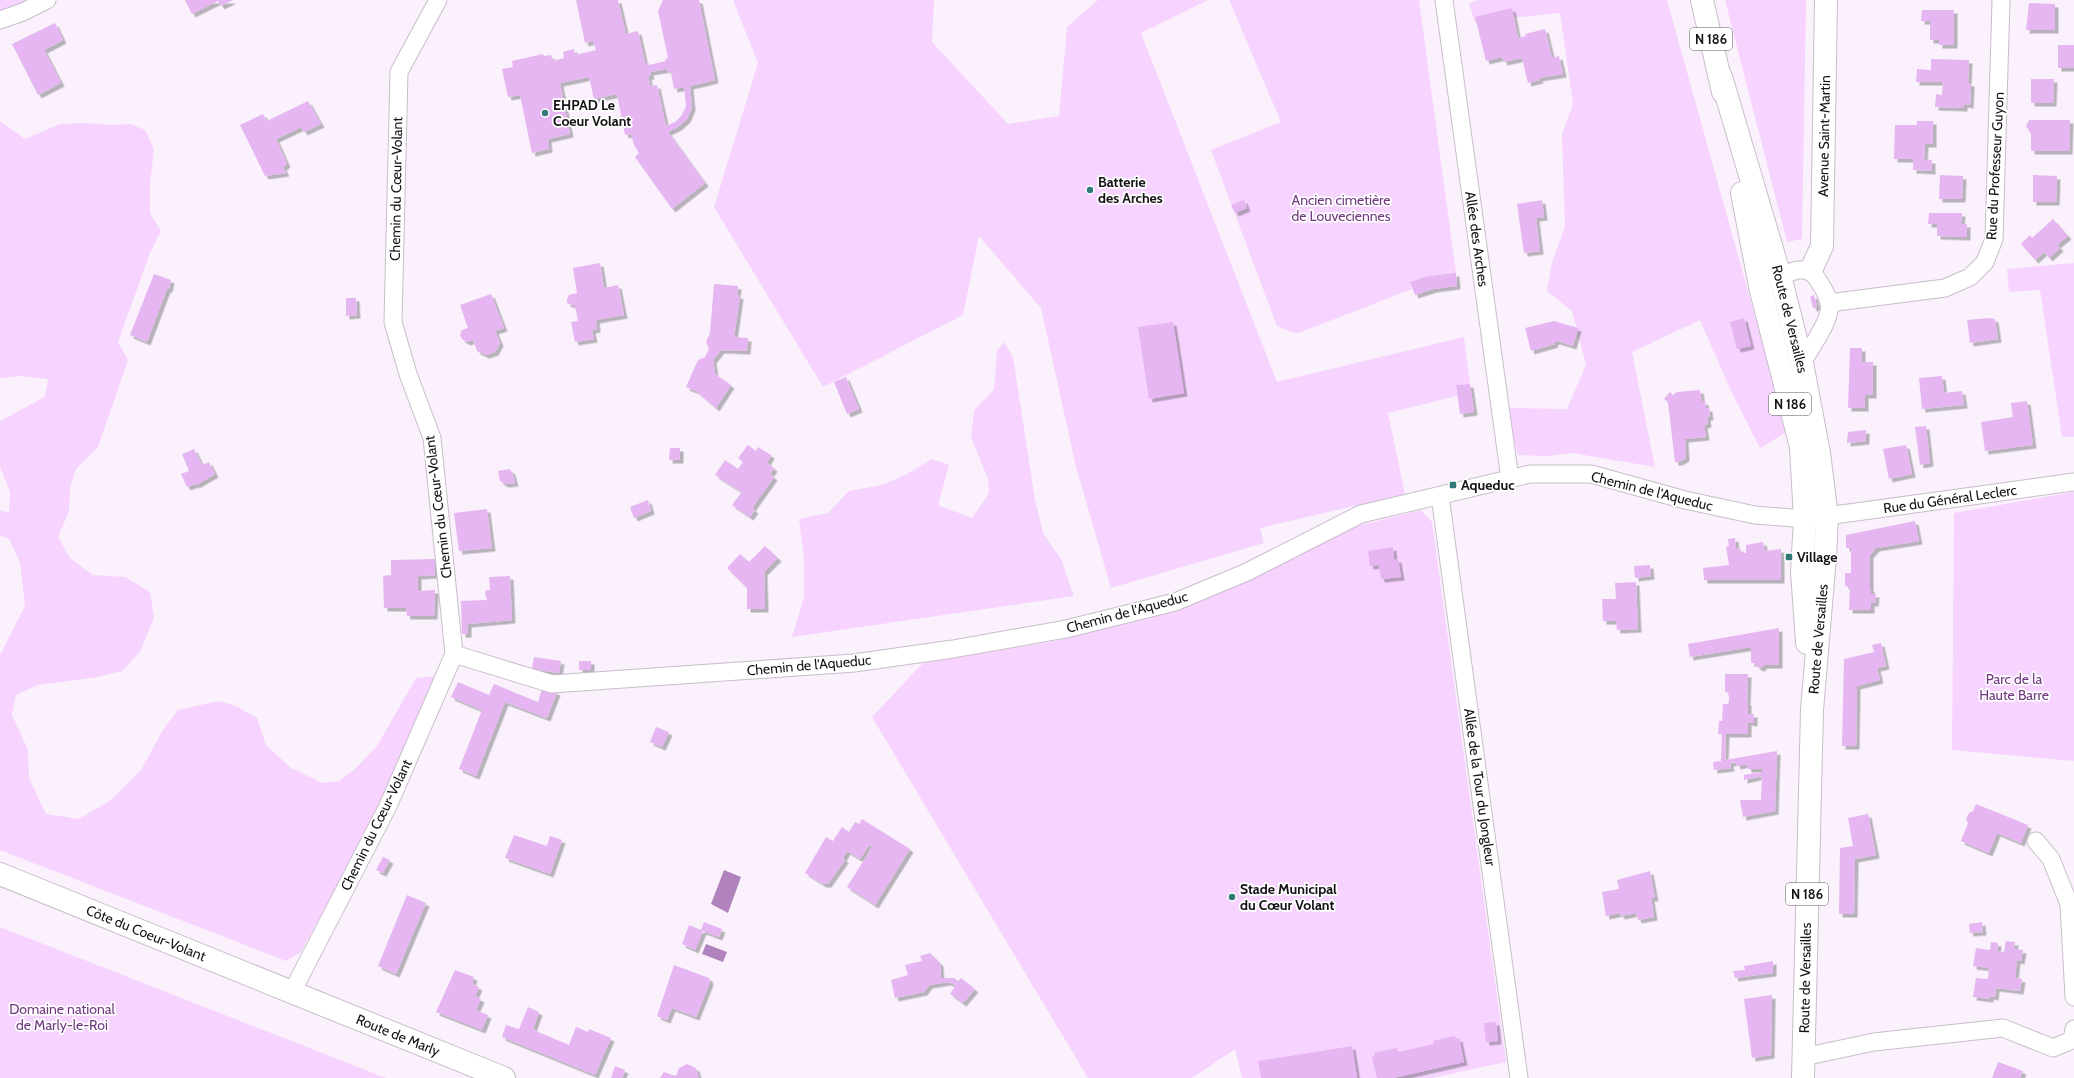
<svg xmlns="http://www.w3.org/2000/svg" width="2074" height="1078" font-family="Cabin,sans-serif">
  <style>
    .green { fill: #f6d4ff }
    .water { fill: #b083bc }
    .building { fill: #e5b6f1; fill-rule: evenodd; filter: url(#shadow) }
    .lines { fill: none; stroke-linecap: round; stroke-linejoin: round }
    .minor-casing { stroke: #c7bec9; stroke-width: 19 }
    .tertiary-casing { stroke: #c7bec9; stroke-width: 24 }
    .secondary-casing { stroke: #c7bec9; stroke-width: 24 }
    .primary-casing { stroke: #c7bec9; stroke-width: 24 }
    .minor { stroke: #fff; stroke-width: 17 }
    .tertiary { stroke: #fff; stroke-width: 22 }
    .secondary { stroke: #fff; stroke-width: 22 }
    .primary { stroke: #fff; stroke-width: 22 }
    .poi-dot { fill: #307977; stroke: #fff; stroke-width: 1.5 }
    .labels { text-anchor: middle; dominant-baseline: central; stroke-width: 3.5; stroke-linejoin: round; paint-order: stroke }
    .shield { fill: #fff; stroke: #5c5a5d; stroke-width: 1 }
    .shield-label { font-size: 13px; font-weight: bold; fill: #161317 }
    .poi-label { font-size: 14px; font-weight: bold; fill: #161317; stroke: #fff; text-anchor: start }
    .street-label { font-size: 14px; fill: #161317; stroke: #fff }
    .park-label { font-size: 14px; fill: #713a80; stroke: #fff }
  </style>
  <defs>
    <filter id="shadow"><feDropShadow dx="3.5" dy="3.5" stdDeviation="0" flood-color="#0004"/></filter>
  </defs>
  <rect width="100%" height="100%" fill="#faf1fc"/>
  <!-- green -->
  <g class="green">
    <path d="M 0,0 L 34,0 L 0,15 Z"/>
    <path d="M 733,0 L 934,0 L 932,42 L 1008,124 L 1059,116 L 1067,27 L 1098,0 L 1208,0 L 1141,33 L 1277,382 L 1464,337 L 1470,384 L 1456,385 L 1457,396 L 1388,413 L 1405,494 L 1260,528 L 1264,543 L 1111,588 L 1076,467 L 1041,308 L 979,236 L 963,315 L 823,387 L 714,207 L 758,63 Z"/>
    <path d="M 1229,0 L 1419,0 L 1456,273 L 1428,276 L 1410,282 L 1412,289 L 1296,334 L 1277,326 L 1211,150 L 1281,122 Z"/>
    <path d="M 1477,0 L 1667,0 L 1787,432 L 1760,448 L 1732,393 L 1700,320 L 1632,352 L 1655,467 L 1572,453 L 1548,456 L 1518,455 L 1506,408 L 1567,409 L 1586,365 L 1572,311 L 1547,291 L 1552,262 L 1565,227 L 1562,134 L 1573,104 L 1560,13 L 1475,22 L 1469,4 Z"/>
    <path d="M 1725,0 L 1806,0 L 1802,239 L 1787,242 Z"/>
    <path d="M 0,121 L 25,139 L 60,124 L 86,123 L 111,125 L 131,124 L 145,130 L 154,149 L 150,184 L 150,213 L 161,231 L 150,253 L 118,342 L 128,360 L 98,447 L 76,469 L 70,488 L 69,511 L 58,537 L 70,558 L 93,575 L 125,577 L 150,592 L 154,618 L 140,652 L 122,671 L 98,677 L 38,685 L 16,695 L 12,715 L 28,750 L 29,778 L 46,814 L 79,819 L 111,800 L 141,770 L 163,730 L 178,710 L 219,701 L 236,706 L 257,718 L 266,745 L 291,768 L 322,783 L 339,781 L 355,769 L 377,746 L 416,678 L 438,676 L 379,807 L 301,952 L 286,961 L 0,850 L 0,655 L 25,606 L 20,562 L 9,539 L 0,535 L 0,510 L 9,513 L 10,492 L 0,467 L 0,421 L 45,397 L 48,379 L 20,376 L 0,378 Z"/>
    <path d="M 2074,263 L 2074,437 L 2062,437 L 2040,290 L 2009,292 L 2007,269 Z"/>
    <path d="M 1004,342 L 1013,357 L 1035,500 L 1043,533 L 1061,559 L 1074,596 L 792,637 L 804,597 L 804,558 L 799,519 L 828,513 L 849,491 L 882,485 L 907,474 L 932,459 L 949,465 L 938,505 L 972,518 L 989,493 L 988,479 L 971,437 L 974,411 L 994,389 L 997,351 Z"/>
    <path d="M 2074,492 L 2074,761 L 1952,750 L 1954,513 Z"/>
    <path d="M 1421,510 L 1432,522 L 1506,1062 L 1432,1078 L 1242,1078 L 1235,1049 L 1192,1078 L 1088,1078 L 872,717 L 923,663 L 1056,641 L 1150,618 L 1198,601 L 1357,526 Z"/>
    <path d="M 0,927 L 386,1078 L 0,1078 Z"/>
  </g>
  <!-- water -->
  <g class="water">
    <path d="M 724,870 L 741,877 L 728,913 L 711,904 Z"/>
    <path d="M 706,944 L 727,952 L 723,962 L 702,954 Z"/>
  </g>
  <!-- building -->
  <g class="building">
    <path d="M 185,0 L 233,0 L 221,6 L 218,1 L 192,14 Z"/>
    <path d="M 576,0 L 618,0 L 626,34 L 638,31 L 645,63 L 648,63 L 649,65 L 666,61 L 665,59 L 668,58 L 658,11 L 663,0 L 699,0 L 715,80 L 690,86 L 692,107 L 687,119 L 678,127 L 668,132 L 705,183 L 672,209 L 635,157 L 639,153 L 634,145 L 631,134 L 625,135 L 617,94 L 594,99 L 589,77 L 560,83 L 570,134 L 548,139 L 549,149 L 532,153 L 520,95 L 508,97 L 502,69 L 513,67 L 512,61 L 543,54 L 544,56 L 551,55 L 553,61 L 564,58 L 563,52 L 574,49 L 575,55 L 596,50 L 593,41 L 585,43 ZM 667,69 L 668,72 L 671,72 L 674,89 L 684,87 L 686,106 L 682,115 L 675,122 L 666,126 L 657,85 L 650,86 L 648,76 L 651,76 L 650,72 Z"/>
    <path d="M 2029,3 L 2055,4 L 2055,30 L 2026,30 Z"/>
    <path d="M 1512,8 L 1518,38 L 1526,36 L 1525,34 L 1545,29 L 1552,58 L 1559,56 L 1563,74 L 1539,78 L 1540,80 L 1528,83 L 1522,58 L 1504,62 L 1502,57 L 1486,61 L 1475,17 Z"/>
    <path d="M 1922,10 L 1954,10 L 1954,45 L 1939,45 L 1939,40 L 1930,40 L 1930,21 L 1921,21 Z"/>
    <path d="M 55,23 L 63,40 L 44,50 L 61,83 L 38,95 L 12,44 Z"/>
    <rect x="2058" y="45" width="16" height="23"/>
    <path d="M 1931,59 L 1969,60 L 1968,83 L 1971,83 L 1970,105 L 1964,104 L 1964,108 L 1935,107 L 1936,94 L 1942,95 L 1943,82 L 1916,82 L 1917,69 L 1931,70 Z"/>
    <path d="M 2031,79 L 2054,79 L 2053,103 L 2031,103 Z"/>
    <path d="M 308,101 L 321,124 L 304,132 L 301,127 L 276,139 L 287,164 L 283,167 L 286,173 L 265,176 L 240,125 L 263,114 L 267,121 Z"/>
    <path d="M 2029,120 L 2070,120 L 2069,151 L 2031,151 L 2031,134 L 2026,126 Z"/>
    <path d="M 1917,121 L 1933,121 L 1933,144 L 1925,144 L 1924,160 L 1932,160 L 1932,171 L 1913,170 L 1913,159 L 1894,159 L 1895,125 L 1917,125 Z"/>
    <path d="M 1940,175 L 1963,176 L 1962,199 L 1939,199 Z"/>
    <path d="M 2033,175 L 2057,176 L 2056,202 L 2033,202 Z"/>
    <path d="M 1244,200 L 1247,208 L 1235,213 L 1231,205 Z"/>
    <path d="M 1542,200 L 1544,217 L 1536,218 L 1540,251 L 1524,253 L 1517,204 Z"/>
    <path d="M 1929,213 L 1962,213 L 1961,224 L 1967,224 L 1967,237 L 1937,236 L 1937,224 L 1928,224 Z"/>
    <path d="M 2053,219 L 2068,236 L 2057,245 L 2060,248 L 2049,258 L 2044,252 L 2035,260 L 2021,244 L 2030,235 L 2032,238 Z"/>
    <path d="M 600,263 L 604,288 L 618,285 L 624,315 L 596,320 L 597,329 L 592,330 L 594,339 L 575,342 L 571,322 L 578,321 L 575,306 L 567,303 L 567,299 L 569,295 L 577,293 L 573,268 Z"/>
    <path d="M 1456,273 L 1457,286 L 1433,289 L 1415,295 L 1410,282 L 1428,276 Z"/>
    <path d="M 154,274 L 171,280 L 169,289 L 167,289 L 147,342 L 130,335 Z"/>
    <path d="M 714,284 L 738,286 L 737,295 L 740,296 L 734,337 L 748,338 L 747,351 L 721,350 L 713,360 L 715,374 L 731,385 L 716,408 L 696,391 L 686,387 L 698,360 L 705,357 L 709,349 L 706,342 L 710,333 Z"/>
    <path d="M 491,294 L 504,328 L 495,331 L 500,343 L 495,352 L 486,355 L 477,351 L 473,340 L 467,342 L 462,339 L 460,335 L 462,330 L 468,328 L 460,305 Z"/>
    <path d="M 1814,295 L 1817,307 L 1813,308 L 1810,297 Z"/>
    <path d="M 346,298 L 356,298 L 357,315 L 346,316 Z"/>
    <path d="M 1744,318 L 1751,346 L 1737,349 L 1730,322 Z"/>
    <path d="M 1990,318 L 1995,319 L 1998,339 L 1970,343 L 1967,320 Z"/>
    <path d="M 1554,321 L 1578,328 L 1573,346 L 1557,341 L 1554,342 L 1555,344 L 1531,351 L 1525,328 Z"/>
    <path d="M 1173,322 L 1184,393 L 1149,399 L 1138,327 Z"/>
    <path d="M 1850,348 L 1862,348 L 1862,362 L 1873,362 L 1873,395 L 1865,395 L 1865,408 L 1848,408 Z"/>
    <path d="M 1942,376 L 1944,393 L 1962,391 L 1964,405 L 1922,409 L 1919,378 Z"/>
    <path d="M 846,377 L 859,409 L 847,414 L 834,382 Z"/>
    <path d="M 1470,384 L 1474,412 L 1460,414 L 1456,385 Z"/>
    <path d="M 1700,390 L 1702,402 L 1705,401 L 1706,408 L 1709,408 L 1710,417 L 1707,417 L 1708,424 L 1704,425 L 1706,437 L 1685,439 L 1686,458 L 1679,462 L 1675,462 L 1668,402 L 1664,399 L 1670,392 L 1673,395 L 1677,392 Z"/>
    <path d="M 2027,401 L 2033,445 L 1985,451 L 1981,422 L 2013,417 L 2011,403 Z"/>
    <path d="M 1926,426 L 1930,463 L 1920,465 L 1915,427 Z"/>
    <path d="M 1866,430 L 1866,441 L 1847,443 L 1848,432 Z"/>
    <path d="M 748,445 L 756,451 L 758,447 L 771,455 L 767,463 L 774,468 L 770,474 L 774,477 L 752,508 L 755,510 L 750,517 L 732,505 L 742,492 L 715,475 L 725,460 L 738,469 L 743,462 L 738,458 Z"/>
    <path d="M 1906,445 L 1912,474 L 1889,479 L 1883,449 Z"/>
    <path d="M 670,448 L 680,448 L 680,460 L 669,460 Z"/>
    <path d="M 194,449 L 202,465 L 209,462 L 215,474 L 196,485 L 195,484 L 187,487 L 181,474 L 189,471 L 182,454 Z"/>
    <path d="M 509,469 L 512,472 L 515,483 L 505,484 L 500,481 L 498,471 Z"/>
    <path d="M 648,500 L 651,511 L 634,518 L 630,507 Z"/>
    <path d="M 487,509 L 492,548 L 459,551 L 454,513 Z"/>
    <path d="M 1915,521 L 1919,541 L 1876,548 L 1870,555 L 1870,588 L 1871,588 L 1871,594 L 1876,594 L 1875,603 L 1871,603 L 1871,610 L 1849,610 L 1850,587 L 1845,586 L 1845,573 L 1851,573 L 1851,548 L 1846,548 L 1846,535 Z"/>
    <path d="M 1735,538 L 1736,549 L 1740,548 L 1741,553 L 1746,553 L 1746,545 L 1763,542 L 1765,551 L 1781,549 L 1781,580 L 1704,580 L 1703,568 L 1729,565 L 1726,547 L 1729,546 L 1728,539 Z"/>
    <path d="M 765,546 L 778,558 L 764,572 L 765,609 L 747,609 L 747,588 L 727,568 L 740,554 L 749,562 Z"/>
    <path d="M 1393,547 L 1394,560 L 1398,559 L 1401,577 L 1381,579 L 1379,565 L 1370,566 L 1368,551 Z"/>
    <path d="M 435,559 L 435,575 L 418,576 L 418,591 L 435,590 L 434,616 L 407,616 L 406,608 L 384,608 L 383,576 L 391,575 L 391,560 Z"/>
    <path d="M 1650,565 L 1651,576 L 1635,578 L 1634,566 Z"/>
    <path d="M 510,576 L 512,620 L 468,624 L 468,634 L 462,634 L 461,601 L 487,600 L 485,594 L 486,590 L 490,590 L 489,577 Z"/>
    <path d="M 1636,582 L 1638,629 L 1617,630 L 1616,621 L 1603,621 L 1602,599 L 1616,599 L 1615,583 Z"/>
    <path d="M 1779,628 L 1779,665 L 1764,665 L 1761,668 L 1758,667 L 1754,663 L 1751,663 L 1751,647 L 1690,657 L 1688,644 Z"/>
    <path d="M 1881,643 L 1886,666 L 1877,668 L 1880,680 L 1857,686 L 1856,746 L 1842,746 L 1844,659 L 1874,652 L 1872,645 Z"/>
    <path d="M 534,657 L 561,661 L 559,673 L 532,669 Z"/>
    <rect x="579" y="661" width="12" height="9"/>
    <path d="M 1725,674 L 1748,674 L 1747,702 L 1748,702 L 1748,714 L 1754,714 L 1754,723 L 1748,722 L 1748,734 L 1726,734 L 1725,760 L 1777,751 L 1775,811 L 1743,817 L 1740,800 L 1761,800 L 1762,776 L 1744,780 L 1744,775 L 1762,772 L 1762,769 L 1748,769 L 1747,764 L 1737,766 L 1736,762 L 1730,763 L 1731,768 L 1714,770 L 1713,762 L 1721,761 L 1722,734 L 1718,734 L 1719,721 L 1722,721 L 1723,704 L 1728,704 L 1729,702 L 1729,693 L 1725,692 Z"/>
    <path d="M 458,682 L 489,695 L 494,684 L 538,702 L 543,686 L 557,692 L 547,718 L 505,702 L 476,776 L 459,769 L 482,710 L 451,697 Z"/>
    <path d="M 656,727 L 669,732 L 662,747 L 650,742 Z"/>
    <path d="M 1976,804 L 2028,825 L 2021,843 L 1997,833 L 1989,853 L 1961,841 L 1968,823 L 1966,819 L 1969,813 L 1973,811 Z"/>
    <path d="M 1868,814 L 1876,855 L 1855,859 L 1854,914 L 1839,914 L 1840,848 L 1853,846 L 1848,818 Z"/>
    <path d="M 862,819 L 910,849 L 875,905 L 847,887 L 872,847 L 869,845 L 860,859 L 847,851 L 843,858 L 845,860 L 828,884 L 823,884 L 805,873 L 826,837 L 833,841 L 842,827 L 849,832 L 855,822 L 859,824 Z"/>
    <path d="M 514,835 L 547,846 L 550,836 L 562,840 L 550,874 L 505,858 Z"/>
    <path d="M 383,857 L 390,860 L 383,873 L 376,870 Z"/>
    <path d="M 1650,871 L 1655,898 L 1651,898 L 1654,917 L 1638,920 L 1636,913 L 1621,916 L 1620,913 L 1606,916 L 1602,892 L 1619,889 L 1617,880 Z"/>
    <path d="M 407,895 L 426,903 L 396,974 L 378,966 Z"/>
    <path d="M 704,922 L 722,929 L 719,937 L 703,931 L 695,950 L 682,944 L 689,925 L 701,930 Z"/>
    <path d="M 1982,922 L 1983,932 L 1970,933 L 1969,924 Z"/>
    <path d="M 2006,941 L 2015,942 L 2014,949 L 2023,950 L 2021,961 L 2017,960 L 2015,978 L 2022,979 L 2020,991 L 1996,988 L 1995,997 L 1990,996 L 1990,999 L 1973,997 L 1976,978 L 1988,979 L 1989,968 L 1973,966 L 1976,948 L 1990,950 L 1991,942 L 1998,943 L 1997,951 L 2004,952 Z"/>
    <path d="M 930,953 L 940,963 L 941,978 L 954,978 L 958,981 L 961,978 L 975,989 L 963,1003 L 950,994 L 956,985 L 947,982 L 929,985 L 924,992 L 895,998 L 891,980 L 908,975 L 905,965 L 922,961 L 920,956 Z"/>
    <path d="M 1773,961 L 1773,973 L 1735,978 L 1733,971 L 1745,970 L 1744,966 Z"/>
    <path d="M 674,965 L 709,978 L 710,982 L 696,1017 L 672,1008 L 667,1020 L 657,1016 Z"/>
    <path d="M 455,970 L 474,977 L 472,984 L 479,987 L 475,996 L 481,999 L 476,1010 L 488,1015 L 482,1030 L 436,1012 Z"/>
    <path d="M 1772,995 L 1771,1055 L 1752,1058 L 1744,999 Z"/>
    <path d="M 528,1007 L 539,1012 L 533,1029 L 538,1031 L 538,1032 L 569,1045 L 576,1027 L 588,1032 L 589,1029 L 611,1038 L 595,1075 L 502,1037 L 506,1025 L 519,1029 Z"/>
    <path d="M 1496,1022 L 1498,1041 L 1486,1042 L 1484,1023 Z"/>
    <path d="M 1455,1036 L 1456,1039 L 1459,1038 L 1464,1062 L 1393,1078 L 1377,1078 L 1372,1057 L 1375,1056 L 1374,1053 L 1397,1048 L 1398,1052 L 1434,1044 L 1433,1041 Z"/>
    <path d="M 1352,1046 L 1357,1078 L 1261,1078 L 1258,1061 Z"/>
    <path d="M 1998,1062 L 2023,1071 L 2020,1078 L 1992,1078 Z"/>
    <path d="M 687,1064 L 696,1068 L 699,1078 L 660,1078 L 664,1072 L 676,1076 L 679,1068 Z"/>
    <path d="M 615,1066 L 625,1070 L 622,1078 L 611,1078 Z"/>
  </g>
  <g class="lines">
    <!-- minor casing -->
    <g class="minor-casing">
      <g id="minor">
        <path d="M 1444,0 L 1510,479"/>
        <path d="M 0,20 L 23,12 L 47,0"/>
        <path d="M 1780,276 L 1797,270 L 1811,270 C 1817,279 1826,290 1829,302 C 1833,319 1810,348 1802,363"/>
        <path d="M 1829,303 L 1945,288 L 1970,277 L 1985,262 L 1994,239 L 2001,0"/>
        <path d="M 1440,496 L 1519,1078"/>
        <path d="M 454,654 L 552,684 L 854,663 L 953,649 L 1066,629 L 1175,602 L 1247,572 L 1361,514 L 1530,474 L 1591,474 L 1685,500 L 1755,515 L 1805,519 L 2074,482"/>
        <path d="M 2036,841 L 2051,859 L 2069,904 L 2074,997"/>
        <path d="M 292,992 L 388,806 L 454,654 L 432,438 L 408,374 L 393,322 L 399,72 L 438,0"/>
        <path d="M 1803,1057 L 1874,1042 L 2003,1028 L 2053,1048 L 2072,1040 L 2074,1029"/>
      </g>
    </g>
    <!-- tertiary casing -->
    <g class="tertiary-casing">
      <path id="tertiary" d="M 1811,270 L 1822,246 L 1826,0"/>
    </g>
    <!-- secondary casing -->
    <g class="secondary-casing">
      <path id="secondary" d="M 0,874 L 504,1078"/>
    </g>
    <!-- primary casing -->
    <g class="primary-casing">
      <g id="primary">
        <path d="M 1702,0 L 1723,92"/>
        <path d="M 1721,77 L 1780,276 L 1802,363 L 1819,453 L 1827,517 L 1825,557 L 1812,710 L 1803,1078"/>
        <path d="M 1742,193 L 1761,291 L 1801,447 L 1805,519 L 1802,571 L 1807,643"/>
      </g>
    </g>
    <!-- minor -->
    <use href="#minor" class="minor"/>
    <!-- tertiary -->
    <use href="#tertiary" class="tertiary"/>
    <!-- secondary -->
    <use href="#secondary" class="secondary"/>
    <!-- primary -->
    <use href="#primary" class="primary"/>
  </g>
  <!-- markers -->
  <g class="poi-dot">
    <circle cx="545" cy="113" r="4"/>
    <circle cx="1090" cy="190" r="4"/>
    <rect x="1449" y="481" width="8" height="8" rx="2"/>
    <rect x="1785" y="553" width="8" height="8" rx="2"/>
    <circle cx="1232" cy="897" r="4"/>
  </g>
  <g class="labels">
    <!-- shield labels -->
    <g class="shield">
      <rect x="1690" y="28" width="42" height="22" rx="3"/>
      <rect x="1769" y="393" width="42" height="22" rx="3"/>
      <rect x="1786" y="883" width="42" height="22" rx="3"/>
    </g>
    <g class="shield-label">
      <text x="1711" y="39">N 186</text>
      <text x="1790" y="404">N 186</text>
      <text x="1807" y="894">N 186</text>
    </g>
    <!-- poi labels -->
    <g class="poi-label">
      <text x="553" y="105">EHPAD Le<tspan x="553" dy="16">Coeur Volant</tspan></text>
      <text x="1098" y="182">Batterie<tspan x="1098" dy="16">des Arches</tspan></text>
      <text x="1461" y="485">Aqueduc</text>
      <text x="1797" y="557">Village</text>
      <text x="1240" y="889">Stade Municipal<tspan x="1240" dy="16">du Cœur Volant</tspan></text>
    </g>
    <!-- street labels -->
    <g class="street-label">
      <text transform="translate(1824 136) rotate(-89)">Avenue Saint-Martin</text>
      <text transform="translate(1995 166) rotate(-87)">Rue du Professeur Guyon</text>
      <text transform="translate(396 189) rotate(-89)">Chemin du Cœur-Volant</text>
      <text transform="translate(1477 239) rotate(82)">Allée des Arches</text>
      <text transform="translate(1790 319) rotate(76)">Route de Versailles</text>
      <text transform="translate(1652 491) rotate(14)">Chemin de l'Aqueduc</text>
      <text transform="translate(1950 499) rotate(-8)">Rue du Général Leclerc</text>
      <text transform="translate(438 507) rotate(-97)">Chemin du Cœur-Volant</text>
      <text transform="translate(1127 612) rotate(-15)">Chemin de l'Aqueduc</text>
      <text transform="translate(1818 639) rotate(-85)">Route de Versailles</text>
      <text transform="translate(809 665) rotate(-5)">Chemin de l'Aqueduc</text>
      <text transform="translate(1480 787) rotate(82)">Allée de la Tour du Jongleur</text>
      <text transform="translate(376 825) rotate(-64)">Chemin du Cœur-Volant</text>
      <text transform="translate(146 933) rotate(22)">Côte du Coeur-Volant</text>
      <text transform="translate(1805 978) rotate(-89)">Route de Versailles</text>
      <text transform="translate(398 1035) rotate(22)">Route de Marly</text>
    </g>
    <!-- park labels -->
    <g class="park-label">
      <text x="1341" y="200">Ancien cimetière<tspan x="1341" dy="16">de Louveciennes</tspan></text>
      <text x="2014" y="679">Parc de la<tspan x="2014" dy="16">Haute Barre</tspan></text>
      <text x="62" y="1009">Domaine national<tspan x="62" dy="16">de Marly-le-Roi</tspan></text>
    </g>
  </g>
</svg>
